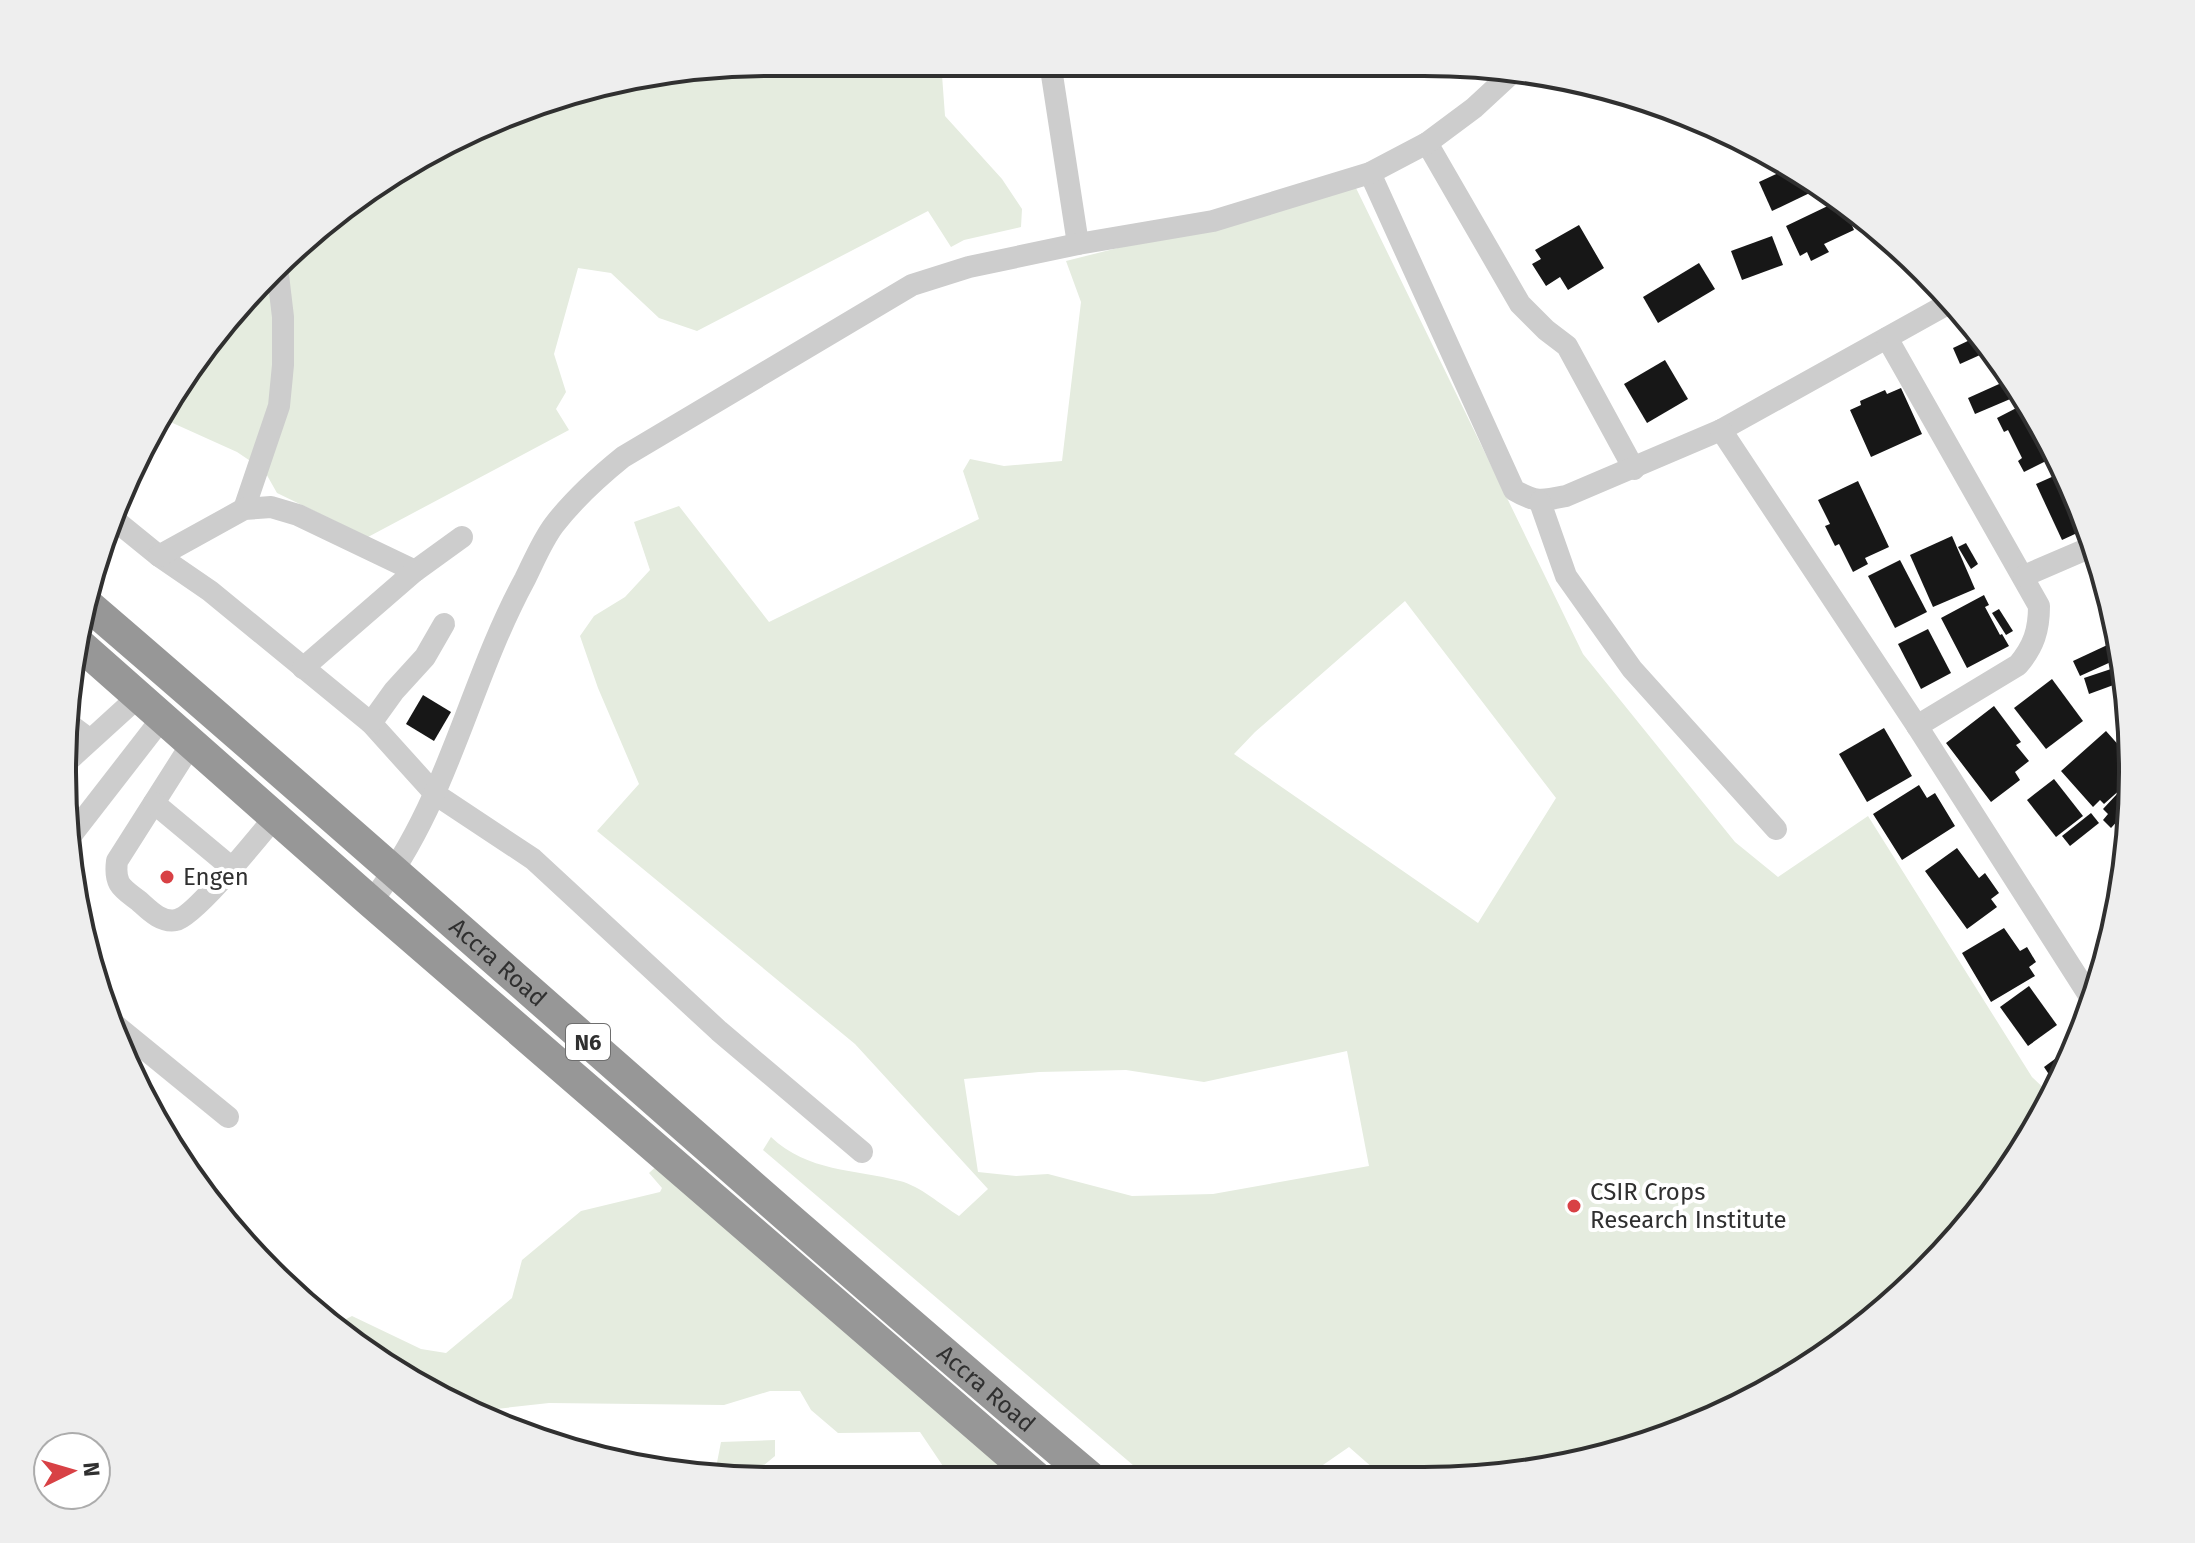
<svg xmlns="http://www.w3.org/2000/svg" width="2195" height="1543" font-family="'Fira Sans',sans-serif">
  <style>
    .green { fill: #e5ecdf; fill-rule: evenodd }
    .building { fill: #171717 }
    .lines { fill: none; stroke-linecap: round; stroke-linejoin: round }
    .minor { stroke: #cdcdcd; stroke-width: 22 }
    .highway { stroke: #979797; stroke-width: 32 }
    .poi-dot { fill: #d84145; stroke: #fff; stroke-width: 3 }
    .labels { text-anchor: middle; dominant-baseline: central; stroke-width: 8; stroke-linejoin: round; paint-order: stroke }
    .shield { fill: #fff; stroke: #6e6e6e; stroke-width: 2 }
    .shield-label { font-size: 22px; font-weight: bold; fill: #303030 }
    .poi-label { font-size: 24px; fill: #303030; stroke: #fff; text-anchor: start }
    .street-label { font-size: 24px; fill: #303030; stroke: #fff }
    .rim { fill: none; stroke: #303030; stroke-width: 4 }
  </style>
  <rect width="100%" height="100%" fill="#fff"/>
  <!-- green -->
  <g class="green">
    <path d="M 772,62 L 996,62 L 989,67 L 942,75 L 945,116 L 1002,179 L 1022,209 L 1021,227 L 964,240 L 951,247 L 928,211 L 697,331 L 659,318 L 611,273 L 578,268 L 554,354 L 566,392 L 556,409 L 569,430 L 368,537 L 277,493 L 264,470 L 237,452 L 166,420 L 238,304 L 378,181 L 587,86 Z"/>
    <path d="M 1356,188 L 1583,654 L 1735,842 L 1778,877 L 1868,816 L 2032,1077 L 2053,1097 L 1987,1203 L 1892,1305 L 1737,1408 L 1517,1475 L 1382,1476 L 1349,1447 L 1307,1476 L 1147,1477 L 763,1150 L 771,1137 C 808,1172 854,1169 900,1181 C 920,1186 941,1205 959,1216 L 988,1189 L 855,1044 L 597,831 L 639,784 L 598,688 L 580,636 L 594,616 L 625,597 L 650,570 L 634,522 L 679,506 L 769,622 L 979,519 L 963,471 L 970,459 L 1004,466 L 1062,461 L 1081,302 L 1066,261 ZM 1405,601 L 1556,798 L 1478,923 L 1234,754 L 1255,732 ZM 1347,1051 L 1369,1166 L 1213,1194 L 1132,1196 L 1048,1174 L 1016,1176 L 978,1172 L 964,1079 L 1039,1072 L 1126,1070 L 1204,1082 Z"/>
    <path d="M 662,1161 L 1025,1478 L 951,1478 L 920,1432 L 838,1433 L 811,1410 L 800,1391 L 770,1391 L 724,1405 L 549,1403 L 469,1412 L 458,1408 L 340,1335 L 331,1327 L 352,1316 L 421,1349 L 446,1353 L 512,1298 L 522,1260 L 581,1211 L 660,1192 L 662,1188 L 649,1173 Z"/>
    <path d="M 775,1440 L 775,1456 L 753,1474 L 752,1479 L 714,1478 L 721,1442 Z"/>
  </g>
  <!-- building -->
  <g class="building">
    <path d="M 1791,167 L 1818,189 L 1772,211 L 1759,182 Z"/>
    <path d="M 1834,203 L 1846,212 L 1854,230 L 1824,244 L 1829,252 L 1811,261 L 1807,252 L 1800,256 L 1786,226 Z"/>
    <path d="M 1579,225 L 1604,268 L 1568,290 L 1560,277 L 1546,286 L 1532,264 L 1541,259 L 1535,250 Z"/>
    <path d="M 1772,236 L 1783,265 L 1742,280 L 1731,251 Z"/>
    <path d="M 1699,263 L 1715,289 L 1658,323 L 1643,297 Z"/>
    <path d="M 1972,339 L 1980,355 L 1960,364 L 1953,348 Z"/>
    <path d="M 1665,360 L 1688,399 L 1647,423 L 1624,384 Z"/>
    <path d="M 2008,380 L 2015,397 L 1975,414 L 1968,398 Z"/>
    <path d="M 1901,388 L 1922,434 L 1871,457 L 1850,410 L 1861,405 L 1860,401 L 1885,390 L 1887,394 Z"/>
    <path d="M 2028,402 L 2038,416 L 2056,456 L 2024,472 L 2018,461 L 2022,458 L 2008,430 L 2004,432 L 1997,418 Z"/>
    <path d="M 2063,472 L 2088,528 L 2062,540 L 2036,484 Z"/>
    <path d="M 1858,481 L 1889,547 L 1865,558 L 1868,564 L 1853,572 L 1839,544 L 1835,546 L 1825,526 L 1830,524 L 1818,500 Z"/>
    <path d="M 1952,536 L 1975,589 L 1933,607 L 1910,555 Z"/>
    <path d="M 1966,543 L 1978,564 L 1971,569 L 1958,547 Z"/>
    <path d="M 1900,560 L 1927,612 L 1895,628 L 1868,576 Z"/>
    <path d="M 1984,595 L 1989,605 L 1985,607 L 2000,635 L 2002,634 L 2009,646 L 1967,668 L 1941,618 Z"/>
    <path d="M 1999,609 L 2013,631 L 2006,635 L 1992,613 Z"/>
    <path d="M 1928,629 L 1951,673 L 1921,689 L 1898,644 Z"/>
    <path d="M 2118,640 L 2122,657 L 2080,676 L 2073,661 Z"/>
    <path d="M 2114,668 L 2119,683 L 2089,694 L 2084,678 Z"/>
    <path d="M 2052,679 L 2083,721 L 2046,749 L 2014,708 Z"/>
    <path d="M 423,695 L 451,712 L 434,741 L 406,724 Z"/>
    <path d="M 2128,702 L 2128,720 L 2126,721 L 2118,709 Z"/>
    <path d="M 1994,706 L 2021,742 L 2016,745 L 2029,761 L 2015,772 L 2020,780 L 1991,802 L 1946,743 Z"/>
    <path d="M 1884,728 L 1912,776 L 1867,802 L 1839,754 Z"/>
    <path d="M 2106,731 L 2130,758 L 2130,774 L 2118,784 L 2122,788 L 2104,804 L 2100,800 L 2093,807 L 2061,771 Z"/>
    <path d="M 2054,779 L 2083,816 L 2056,837 L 2027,800 Z"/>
    <path d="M 2130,780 L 2131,806 L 2111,828 L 2103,820 L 2108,814 L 2103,809 Z"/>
    <path d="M 1919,785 L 1927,798 L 1935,793 L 1955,826 L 1902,860 L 1873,814 Z"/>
    <path d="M 2091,813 L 2099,823 L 2070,846 L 2062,836 Z"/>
    <path d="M 1957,848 L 1979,878 L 1985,873 L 1999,893 L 1991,899 L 1997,907 L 1967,929 L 1925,871 Z"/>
    <path d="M 2004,928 L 2020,951 L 2027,947 L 2036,962 L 2029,967 L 2035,976 L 1991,1002 L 1962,953 Z"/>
    <path d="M 2029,986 L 2057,1025 L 2028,1046 L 2000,1007 Z"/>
    <path d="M 2059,1056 L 2067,1067 L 2058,1088 L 2044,1067 Z"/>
  </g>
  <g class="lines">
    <!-- minor -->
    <g class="minor">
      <path d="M 1050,62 L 1078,244"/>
      <path d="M 1427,143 L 1520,304 L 1546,330 L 1567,346 L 1634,469"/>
      <path d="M 1370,173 L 1514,490 C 1536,503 1542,501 1566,496 L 1721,430 L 1953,301"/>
      <path d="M 1887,338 L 2039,606 C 2039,630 2034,646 2018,665 L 1917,726"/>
      <path d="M 1721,430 L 1917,726 L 2092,1000"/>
      <path d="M 1540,502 L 1566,576 L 1632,669 L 1776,829"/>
      <path d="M 244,509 L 279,406 L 283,365 L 283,317 L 278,275"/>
      <path d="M 111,517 L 159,556 L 210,591 L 371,723 L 435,794 L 533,859 L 719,1031 L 862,1152"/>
      <path d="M 159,556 L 244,509 L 271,507 L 298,515 L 415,571"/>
      <path d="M 2024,576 L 2096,545"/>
      <path d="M 303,668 L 415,571 L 462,537"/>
      <path d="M 371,723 L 394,691 L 425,657 L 444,624"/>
      <path d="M 69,724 L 89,739"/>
      <path d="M 192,743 L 117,861 C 114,885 122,888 139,901 C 149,910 161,923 176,920 C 194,917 260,835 275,817"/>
      <path d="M 71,758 L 139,696"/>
      <path d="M 154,803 L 232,868"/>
      <path d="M 73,833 L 163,717"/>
      <path d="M 371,902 C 448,804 467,686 525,579 C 534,561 542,541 554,525 C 574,499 597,478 623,457 L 912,285 L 969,267 L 1078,244 L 1213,221 L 1370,173 L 1427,143 L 1474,108 L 1514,71"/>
      <path d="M 114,1024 L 228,1117"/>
    </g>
    <!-- highway -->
    <g class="highway">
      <path id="s1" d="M 88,605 C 424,893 752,1192 1090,1477"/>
      <path d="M 78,643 L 371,902 L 1037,1478"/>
    </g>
  </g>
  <!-- markers -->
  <g class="poi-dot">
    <circle cx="167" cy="877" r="8"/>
    <circle cx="1574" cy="1206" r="8"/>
  </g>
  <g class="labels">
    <!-- shield labels -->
    <rect class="shield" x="566" y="1024" width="44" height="36" rx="6"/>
    <g class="shield-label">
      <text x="588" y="1042">N6</text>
    </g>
    <!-- poi labels -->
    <g class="poi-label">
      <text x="183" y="877">Engen</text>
      <text x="1590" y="1192">CSIR Crops<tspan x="1590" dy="28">Research Institute</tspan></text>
    </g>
    <!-- street labels -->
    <g class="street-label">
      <text stroke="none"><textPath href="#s1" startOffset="544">Accra Road</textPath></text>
      <text stroke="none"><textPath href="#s1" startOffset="1192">Accra Road</textPath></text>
    </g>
  </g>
  <!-- crop -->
  <path d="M0 0H2195V1543H0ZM771 76H1424A695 695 0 0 1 2119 771V772A695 695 0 0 1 1424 1467H771A695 695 0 0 1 76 772V771A695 695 0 0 1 771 76Z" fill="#eee" fill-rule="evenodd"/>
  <path class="rim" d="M771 76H1424A695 695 0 0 1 2119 771V772A695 695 0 0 1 1424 1467H771A695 695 0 0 1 76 772V771A695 695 0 0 1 771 76Z"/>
  <!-- north arrow -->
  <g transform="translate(72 1471) rotate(85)"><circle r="38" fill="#ffffff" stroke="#acacac" stroke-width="2"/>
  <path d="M0-6L14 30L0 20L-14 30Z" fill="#d84145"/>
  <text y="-12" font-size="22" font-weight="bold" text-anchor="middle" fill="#303030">N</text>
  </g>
</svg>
